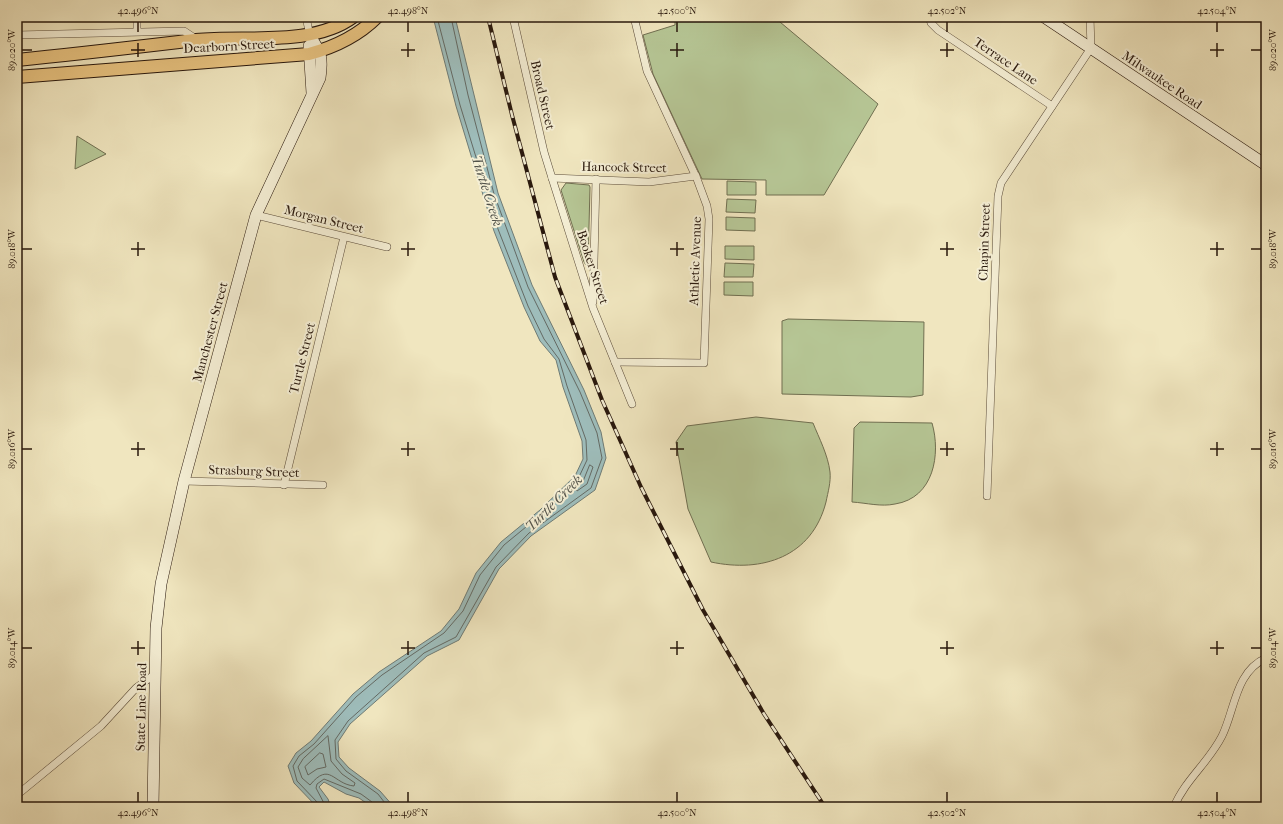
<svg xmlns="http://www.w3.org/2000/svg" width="1283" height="824" font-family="'IM FELL French Canon',serif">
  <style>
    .green { fill: #b6c695; stroke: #706f51 }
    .water { fill: #9ebdbb; stroke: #6f7b75 }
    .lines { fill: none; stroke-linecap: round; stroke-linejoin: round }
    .shore { stroke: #646a64; stroke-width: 1 }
    .street-casing { stroke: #5b4c3a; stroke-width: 8 }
    .secondary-casing { stroke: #29180d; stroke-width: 12 }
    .primary-casing { stroke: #29180d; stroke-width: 14 }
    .street { stroke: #f5efd5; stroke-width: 7 }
    .secondary { stroke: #f5efd5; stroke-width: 11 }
    .primary { stroke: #e8c380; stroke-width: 12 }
    .rail-casing { stroke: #29180d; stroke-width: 4 }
    .rail { stroke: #f5efd5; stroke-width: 2.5; stroke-dasharray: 8; stroke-linecap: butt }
    .ticks { fill: none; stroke: #29180d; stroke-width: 1.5 }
    .labels { text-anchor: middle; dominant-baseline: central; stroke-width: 4; stroke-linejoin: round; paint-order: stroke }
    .street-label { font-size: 13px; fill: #29180d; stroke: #f5efd5 }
    .water-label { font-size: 14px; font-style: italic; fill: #52524a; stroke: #f5efd5 }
    .neatline { fill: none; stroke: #29180d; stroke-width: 1.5 }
    .ticks-label { font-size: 10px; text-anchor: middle; fill: #29180d }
  </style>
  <rect width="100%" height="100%" fill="#f0e6bf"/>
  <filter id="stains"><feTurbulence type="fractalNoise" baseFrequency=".005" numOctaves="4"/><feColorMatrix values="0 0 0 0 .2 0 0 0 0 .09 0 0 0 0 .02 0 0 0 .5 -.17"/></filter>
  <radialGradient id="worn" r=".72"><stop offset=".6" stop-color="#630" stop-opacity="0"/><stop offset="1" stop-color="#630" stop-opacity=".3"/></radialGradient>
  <!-- green -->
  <g class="green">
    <path d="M 675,17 L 774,17 L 878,104 L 824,195 L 766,195 L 766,180 L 702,179 L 653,74 L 643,35 L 675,25 Z"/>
    <path d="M 77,136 L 106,154 L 75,169 Z"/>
    <path d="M 727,181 L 756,182 L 756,195 L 727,195 Z"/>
    <path d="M 566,183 L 589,185 L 590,187 L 588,265 L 586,265 L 584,262 L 561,190 Z"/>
    <path d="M 727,199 L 756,200 L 755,213 L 726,212 Z"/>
    <path d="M 726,217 L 755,218 L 755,231 L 726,230 Z"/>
    <path d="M 725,246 L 754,246 L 754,260 L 725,259 Z"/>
    <path d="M 725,263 L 754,264 L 753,277 L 724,277 Z"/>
    <path d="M 724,282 L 753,282 L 753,296 L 724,295 Z"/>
    <path d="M 788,319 L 924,322 L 923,395 L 911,397 L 782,394 L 782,321 Z"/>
    <path d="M 756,417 L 813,423 C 819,438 828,455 830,472 C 831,482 828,492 826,502 C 812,557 762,573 711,562 L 688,509 L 676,442 L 687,426 Z"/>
    <path d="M 860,422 L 932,423 C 941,454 934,498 895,504 C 881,507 867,503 852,502 L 854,428 Z"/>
  </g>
  <!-- water -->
  <path class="water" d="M 433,17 L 455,17 L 498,193 L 532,285 L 584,390 L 601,432 L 606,458 L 595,490 L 531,536 L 499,569 L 459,640 L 427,656 L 350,724 L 338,742 L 339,757 L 349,768 L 380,791 L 394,807 L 372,807 L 359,798 L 346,794 L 324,782 L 319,787 L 328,799 L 331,807 L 317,807 L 294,783 L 288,766 L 296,753 L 311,741 L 353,694 L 379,672 L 441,631 L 459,609 L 476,573 L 501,542 L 540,510 L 575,476 L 583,459 L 582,441 L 563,387 L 556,360 L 540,341 L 524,307 L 494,231 L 456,106 Z"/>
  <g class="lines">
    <!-- shore -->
    <g class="shore">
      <path d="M 590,465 L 593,467 L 587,484 L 577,491 L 576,488 L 583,481 Z"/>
      <path d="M 328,736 L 331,761 L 342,774 L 355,783 L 354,786 C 333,784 330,761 310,785 L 302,778 L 298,767 L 303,759 Z"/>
      <path d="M 320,753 L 323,754 L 326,767 L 317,769 L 308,775 L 305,767 Z"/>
      <path d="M 319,807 L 318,803 L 297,781 L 293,766 L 299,756 L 314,744 L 356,697 L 382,675 L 444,633 L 463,611 L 480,575 L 504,545 L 543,513 L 578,479 L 587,460 L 586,440 L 567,386 L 559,359 L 544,339 L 528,306 L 498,229 L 460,105 L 437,17"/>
      <path d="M 326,807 L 316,788 L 317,784 L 324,779 L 361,794 L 372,802 L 373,807"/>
      <path d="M 388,807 L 378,794 L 346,771 L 336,759 L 335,740 L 348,721 L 424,653 L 456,637 L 496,567 L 529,533 L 591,488 L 602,458 L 597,433 L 580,392 L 528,287 L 494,194 L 468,95 L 451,17"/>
    </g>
    <!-- street casing -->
    <g class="street-casing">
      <g id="street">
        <path d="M 306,17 L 310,36"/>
        <path d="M 513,17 L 544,152 L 552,178 L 593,308 L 632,404"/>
        <path d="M 929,17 L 931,23 L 938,30 L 1052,106"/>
        <path d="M 137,31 L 137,17"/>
        <path d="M 17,35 L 184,31 L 196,39"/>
        <path d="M 552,178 L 649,182 L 696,176"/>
        <path d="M 256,215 L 387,247"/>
        <path d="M 593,302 L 596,179"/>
        <path d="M 615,362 L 704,363 L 709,219 L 707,206 L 697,179 L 647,71 L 634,17"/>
        <path d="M 184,481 L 323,485"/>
        <path d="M 284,485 L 344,237"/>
        <path d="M 987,496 L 998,196 L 1001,183 L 1091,48 L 1090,17"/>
        <path d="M 17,795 L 101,726 L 136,688 L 155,674"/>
        <path d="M 1174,807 C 1185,780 1209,762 1222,736 C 1235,710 1235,672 1266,658"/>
      </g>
    </g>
    <!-- secondary casing -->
    <g class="secondary-casing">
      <g id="secondary">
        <path d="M 1044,17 L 1266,165"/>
        <path d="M 309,46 L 312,93"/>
        <path d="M 153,807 L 156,628 L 161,584 L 184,481 L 256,215 L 320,78 C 323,58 321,52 310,36"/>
      </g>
    </g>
    <!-- primary casing -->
    <g class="primary-casing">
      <g id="primary">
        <path d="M 17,60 C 77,54 136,47 196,40 C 245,35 312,47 353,17"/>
        <path d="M 17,77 L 309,54 C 335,47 358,36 377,17"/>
      </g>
    </g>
    <!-- street -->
    <use href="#street" class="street"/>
    <!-- secondary -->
    <use href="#secondary" class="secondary"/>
    <!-- primary -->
    <use href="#primary" class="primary"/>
    <!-- rail casing -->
    <g class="rail-casing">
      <path id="rail" d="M 488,17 L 512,115 L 555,277 L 602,400 L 641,487 L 703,610 L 764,714 L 825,807"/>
    </g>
    <!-- rail -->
    <use href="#rail" class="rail"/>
  </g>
  <!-- ticks -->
  <path class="ticks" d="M 138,22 L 138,32M 408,22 L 408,32M 677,22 L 677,32M 947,22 L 947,32M 1217,22 L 1217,32M 138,43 L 138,57M 408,43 L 408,57M 677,43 L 677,57M 947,43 L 947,57M 1217,43 L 1217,57M 22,50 L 32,50M 131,50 L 145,50M 401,50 L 415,50M 670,50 L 684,50M 940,50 L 954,50M 1210,50 L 1224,50M 1251,50 L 1261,50M 138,242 L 138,256M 408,242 L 408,256M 677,242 L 677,256M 947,242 L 947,256M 1217,242 L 1217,256M 22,249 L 32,249M 131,249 L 145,249M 401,249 L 415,249M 670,249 L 684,249M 940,249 L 954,249M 1210,249 L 1224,249M 1251,249 L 1261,249M 138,442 L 138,456M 408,442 L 408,456M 677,442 L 677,456M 947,442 L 947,456M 1217,442 L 1217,456M 22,449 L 32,449M 131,449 L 145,449M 401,449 L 415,449M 670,449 L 684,449M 940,449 L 954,449M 1210,449 L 1224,449M 1251,449 L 1261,449M 138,641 L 138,655M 408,641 L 408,655M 677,641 L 677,655M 947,641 L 947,655M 1217,641 L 1217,655M 22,648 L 32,648M 131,648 L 145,648M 401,648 L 415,648M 670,648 L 684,648M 940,648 L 954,648M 1210,648 L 1224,648M 1251,648 L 1261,648M 138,792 L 138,802M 408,792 L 408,802M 677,792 L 677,802M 947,792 L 947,802M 1217,792 L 1217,802"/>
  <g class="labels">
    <!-- street labels -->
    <g class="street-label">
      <text transform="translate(229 46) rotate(-3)">Dearborn Street</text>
      <text transform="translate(1006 61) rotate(34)">Terrace Lane</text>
      <text transform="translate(1162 80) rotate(34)">Milwaukee Road</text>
      <text transform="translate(543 95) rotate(77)">Broad Street</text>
      <text transform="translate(624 167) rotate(1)">Hancock Street</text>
      <text transform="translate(324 219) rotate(14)">Morgan Street</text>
      <text transform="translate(984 242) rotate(-88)">Chapin Street</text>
      <text transform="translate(695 261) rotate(-88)">Athletic Avenue</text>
      <text transform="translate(593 267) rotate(72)">Booker Street</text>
      <text transform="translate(210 332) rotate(-75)">Manchester Street</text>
      <text transform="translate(302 358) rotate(-76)">Turtle Street</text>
      <text transform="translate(254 471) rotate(2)">Strasburg Street</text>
      <text transform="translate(141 707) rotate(-89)">State Line Road</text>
    </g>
    <!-- water labels -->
    <g class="water-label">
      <text transform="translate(487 191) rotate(72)">Turtle Creek</text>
      <text transform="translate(554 503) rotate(-45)">Turtle Creek</text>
    </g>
  </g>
  <!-- margin -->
  <rect width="1283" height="824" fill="none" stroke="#f0e6bf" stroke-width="44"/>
  <rect x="22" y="22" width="1239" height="780" class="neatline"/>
  <g class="ticks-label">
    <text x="138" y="14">42.496°N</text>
    <text x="408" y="14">42.498°N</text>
    <text x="677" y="14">42.500°N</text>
    <text x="947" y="14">42.502°N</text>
    <text x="1217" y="14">42.504°N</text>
    <text transform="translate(1272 50) rotate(-90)" y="4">89.020°W</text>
    <text transform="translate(11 50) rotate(-90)" y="4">89.020°W</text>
    <text transform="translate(1272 249) rotate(-90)" y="4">89.018°W</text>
    <text transform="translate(11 249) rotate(-90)" y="4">89.018°W</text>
    <text transform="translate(1272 449) rotate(-90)" y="4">89.016°W</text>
    <text transform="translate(11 449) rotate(-90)" y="4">89.016°W</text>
    <text transform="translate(1272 648) rotate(-90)" y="4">89.014°W</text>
    <text transform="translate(11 648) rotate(-90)" y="4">89.014°W</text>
    <text x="138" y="816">42.496°N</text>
    <text x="408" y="816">42.498°N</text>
    <text x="677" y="816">42.500°N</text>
    <text x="947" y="816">42.502°N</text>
    <text x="1217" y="816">42.504°N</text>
  </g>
  <rect width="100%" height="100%" filter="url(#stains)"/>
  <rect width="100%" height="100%" fill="url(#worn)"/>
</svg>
